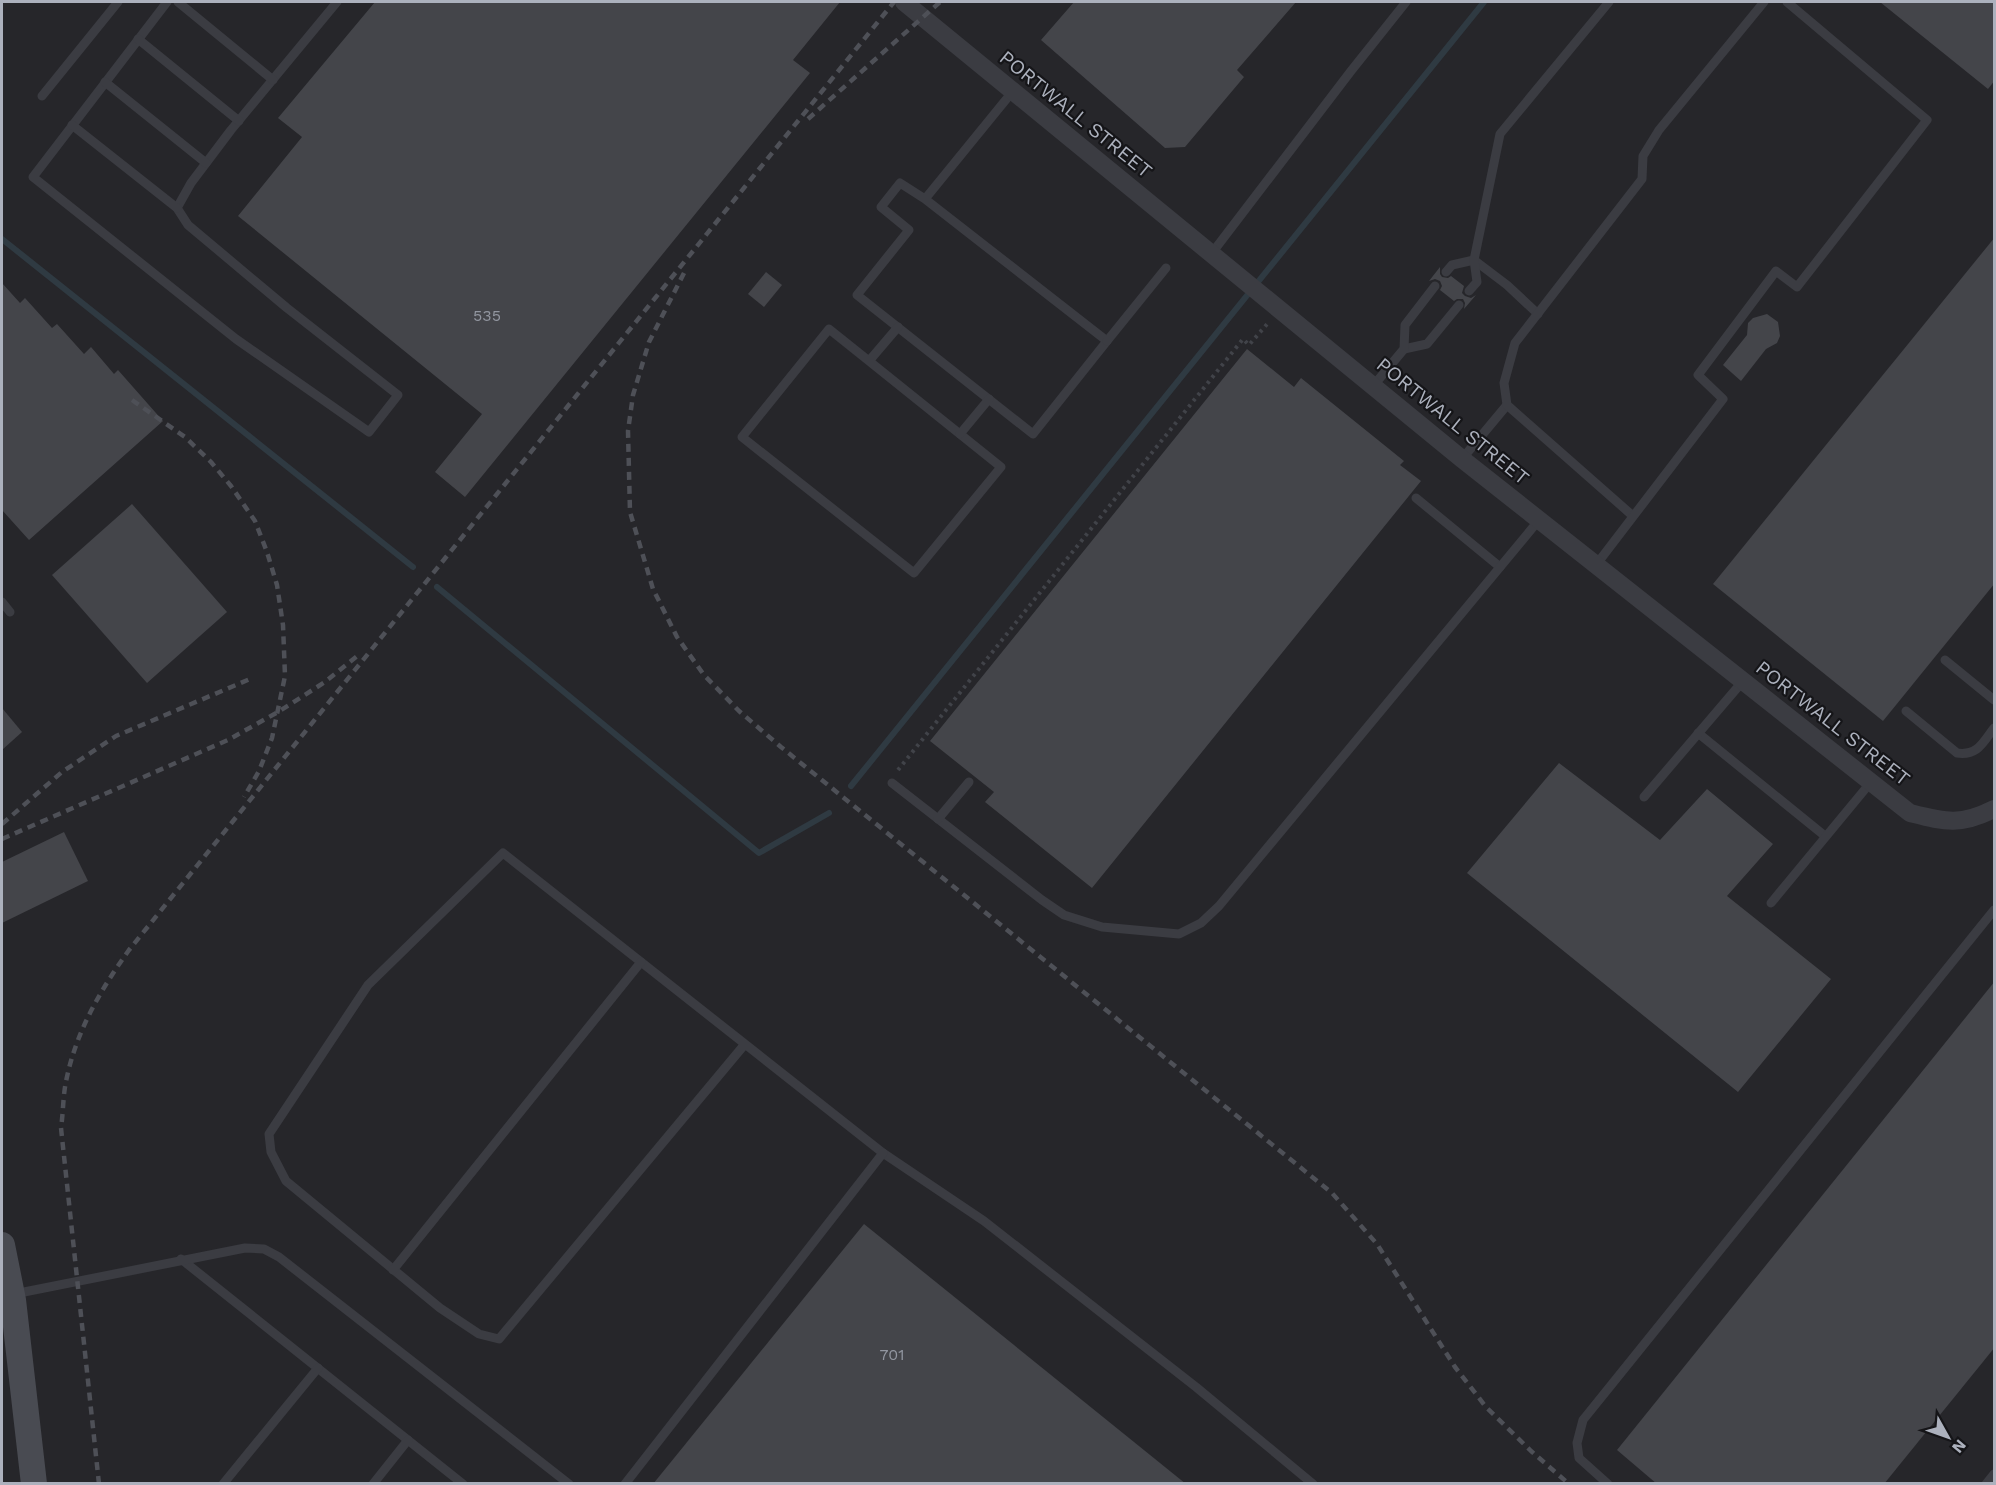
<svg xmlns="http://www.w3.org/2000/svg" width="1996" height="1485" font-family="'Work Sans',sans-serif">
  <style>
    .built { fill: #26262a }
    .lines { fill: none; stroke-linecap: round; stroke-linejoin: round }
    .stream { stroke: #2f3a42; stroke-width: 6 }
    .building { fill: #44454a }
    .path { stroke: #414349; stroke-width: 4; stroke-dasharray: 3 4.5; stroke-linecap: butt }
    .lane { stroke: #3b3c42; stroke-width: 9 }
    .street { stroke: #3b3c42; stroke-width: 18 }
    .secondary { stroke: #494b52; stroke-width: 26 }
    .rail { stroke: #4e5057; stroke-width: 4.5; stroke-dasharray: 8 6; stroke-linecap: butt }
    .labels { text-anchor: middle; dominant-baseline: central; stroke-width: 4.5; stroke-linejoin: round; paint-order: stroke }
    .number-label { font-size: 16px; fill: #9296a0 }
    .street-label { font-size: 20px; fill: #acb1bd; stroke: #151518 }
  </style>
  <rect width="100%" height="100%" fill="#1a1a1d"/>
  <!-- built -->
  <rect class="built" x="2" y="2" width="1992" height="1481"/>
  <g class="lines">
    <!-- stream -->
    <g class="stream">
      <path d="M 2,239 L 413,567"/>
      <path d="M 437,587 L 759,853 L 829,813"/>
      <path d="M 851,786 L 1484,2"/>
    </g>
  </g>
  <!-- building -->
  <g class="building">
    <path d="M 375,2 L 840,2 L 793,60 L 810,73 L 465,497 L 435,472 L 482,414 L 238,216 L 302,137 L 278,118 Z"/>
    <path d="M 1074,2 L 1296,2 L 1237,70 L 1244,77 L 1185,147 L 1165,148 L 1041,40 Z"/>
    <path d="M 1880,2 L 1995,2 L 1995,80 L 1988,89 Z"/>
    <path d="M 1995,237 L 1995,583 L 1883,721 L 1713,584 Z"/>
    <path d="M 1440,267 L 1440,274 L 1442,277 L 1448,278 L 1451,276 L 1464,286 L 1462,293 L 1465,296 L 1471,298 L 1476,295 L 1464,309 L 1465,303 L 1463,299 L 1457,299 L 1454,301 L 1440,290 L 1442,286 L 1440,281 L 1435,279 L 1429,281 Z"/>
    <path d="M 766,272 L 782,285 L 764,307 L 748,294 Z"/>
    <path d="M 2,283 L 20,303 L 25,298 L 52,328 L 57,324 L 84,354 L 91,347 L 114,374 L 118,370 L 163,421 L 29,540 L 2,510 Z"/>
    <path d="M 1767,314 L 1778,322 L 1780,336 L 1777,343 L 1766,349 L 1741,381 L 1723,365 L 1747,335 L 1748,323 L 1753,318 Z"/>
    <path d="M 1247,349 L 1294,387 L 1301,378 L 1404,461 L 1400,465 L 1421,481 L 1092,888 L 985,802 L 994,792 L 930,741 Z"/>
    <path d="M 132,504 L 227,612 L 147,683 L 52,575 Z"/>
    <path d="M 2,708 L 22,732 L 2,750 Z"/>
    <path d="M 1559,763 L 1660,840 L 1707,789 L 1773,844 L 1727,896 L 1831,979 L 1738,1092 L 1467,873 Z"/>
    <path d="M 64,832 L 88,881 L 2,923 L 2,862 Z"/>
    <path d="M 1995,981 L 1995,1347 L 1884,1484 L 1657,1484 L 1617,1450 Z"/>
    <path d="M 864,1224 L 1186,1484 L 653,1484 Z"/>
  </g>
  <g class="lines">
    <!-- path -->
    <path class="path" d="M 898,770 L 1243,339 L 1249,345 L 1268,323"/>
    <!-- lane -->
    <g class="lane">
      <path d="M 167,2 L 33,177 L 236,339 L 369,432 L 398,395 L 287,308 L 188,225 L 177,208 L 191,183 L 231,130 L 337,2"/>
      <path d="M 178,2 L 273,80"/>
      <path d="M 138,39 L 239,121"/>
      <path d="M 105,82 L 206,163"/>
      <path d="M 42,96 L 118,2"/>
      <path d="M 72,125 L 177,208"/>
      <path d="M 925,199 L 900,183 L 881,207 L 909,230 L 857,295 L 1033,434 L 1107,341 L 925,199 L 1013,91"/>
      <path d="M 1212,253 L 1351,71 L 1406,2"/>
      <path d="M 1446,272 L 1452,265 L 1474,260 L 1507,285 L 1538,314"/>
      <path d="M 1469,291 L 1477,282 L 1474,260 L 1500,134 L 1609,2"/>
      <path d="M 1107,341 L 1166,268"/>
      <path d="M 1404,349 L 1427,344 L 1459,305"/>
      <path d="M 869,361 L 1001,467 L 914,573 L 742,437 L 829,329 L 869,361 L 898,327"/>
      <path d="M 1374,385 L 1404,349 L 1405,325 L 1435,286"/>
      <path d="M 960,434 L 989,399"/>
      <path d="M 1462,459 L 1507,405"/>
      <path d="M 1416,498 L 1500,567"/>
      <path d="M 1633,516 L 1507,405 L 1504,383 L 1515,343 L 1642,179 L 1643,156 L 1659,130 L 1764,2"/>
      <path d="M 1596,565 L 1723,399 L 1698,375 L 1776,271 L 1797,287 L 1927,120 L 1787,2"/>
      <path d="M 2,602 L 10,612"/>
      <path d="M 1945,660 L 1994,700"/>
      <path d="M 1906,711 L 1957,753 C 1978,756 1983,742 1994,728"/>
      <path d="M 1698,733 L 1825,836"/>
      <path d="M 892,783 L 1042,900 L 1064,915 L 1102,927 L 1179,934 L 1201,923 L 1219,906 L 1539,520"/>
      <path d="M 1644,797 L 1743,681"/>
      <path d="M 938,819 L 969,782"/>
      <path d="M 1771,903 L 1871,782"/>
      <path d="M 745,1044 L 499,1339 L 479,1334 L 440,1308 L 286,1181 L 271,1152 L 269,1134 L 368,985 L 503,853 L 883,1153 L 984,1221 L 1196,1387 L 1313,1484"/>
      <path d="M 181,1259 L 463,1484"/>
      <path d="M 393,1270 L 641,962"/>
      <path d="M 14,1294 L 245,1248 L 264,1249 L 279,1257 L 569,1484"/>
      <path d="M 223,1484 L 318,1368"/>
      <path d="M 373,1484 L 408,1440"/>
      <path d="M 625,1484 L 883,1153"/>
      <path d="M 1608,1484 L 1579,1458 L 1577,1443 L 1583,1420 L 1994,910"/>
      <path d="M 1986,1484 L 1994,1474"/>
    </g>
    <!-- street -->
    <path class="street" d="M 904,2 L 1462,459 L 1910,813 C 1946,822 1960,826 1994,809"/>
    <!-- secondary -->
    <path class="secondary" d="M 2,1245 L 13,1300 L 34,1484"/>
    <!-- rail -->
    <g class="rail">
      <path d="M 808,119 L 940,2"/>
      <path d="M 684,273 L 649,342 L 633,395 L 628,431 L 630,512 L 653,589 L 677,637 L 704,675 L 739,711 L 781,747 L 1332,1193 L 1377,1244 L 1455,1367 L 1486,1407 L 1531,1451 L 1569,1484"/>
      <path d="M 132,400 L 185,437 L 211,462 L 231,486 L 255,521 L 267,552 L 277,585 L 283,625 L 285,676 L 272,738 L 259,771 L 244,797"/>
      <path d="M 2,824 L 62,772 L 116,736 L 250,679"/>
      <path d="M 2,839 L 228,740 L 278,712 L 325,682 L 361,653"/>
      <path d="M 99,1484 L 61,1128 C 63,1114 63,1100 65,1087 C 74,1035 99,992 129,950 L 894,2"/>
    </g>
  </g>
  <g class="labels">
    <!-- number labels -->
    <g class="number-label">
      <text x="487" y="315">535</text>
      <text x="892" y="1354">701</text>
    </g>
    <!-- street labels -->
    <g class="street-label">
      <text transform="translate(1076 114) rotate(39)">PORTWALL STREET</text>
      <text transform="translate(1453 421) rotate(39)">PORTWALL STREET</text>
      <text transform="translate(1833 723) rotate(38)">PORTWALL STREET</text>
    </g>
  </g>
  <!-- border -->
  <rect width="1996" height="1485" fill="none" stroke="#acb1bd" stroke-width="6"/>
  <!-- north arrow -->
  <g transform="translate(1948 1437) rotate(130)" stroke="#151518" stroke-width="4.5" paint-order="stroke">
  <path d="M0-4.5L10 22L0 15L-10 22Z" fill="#acb1bd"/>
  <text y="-9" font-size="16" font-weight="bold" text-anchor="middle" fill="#acb1bd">N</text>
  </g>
</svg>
